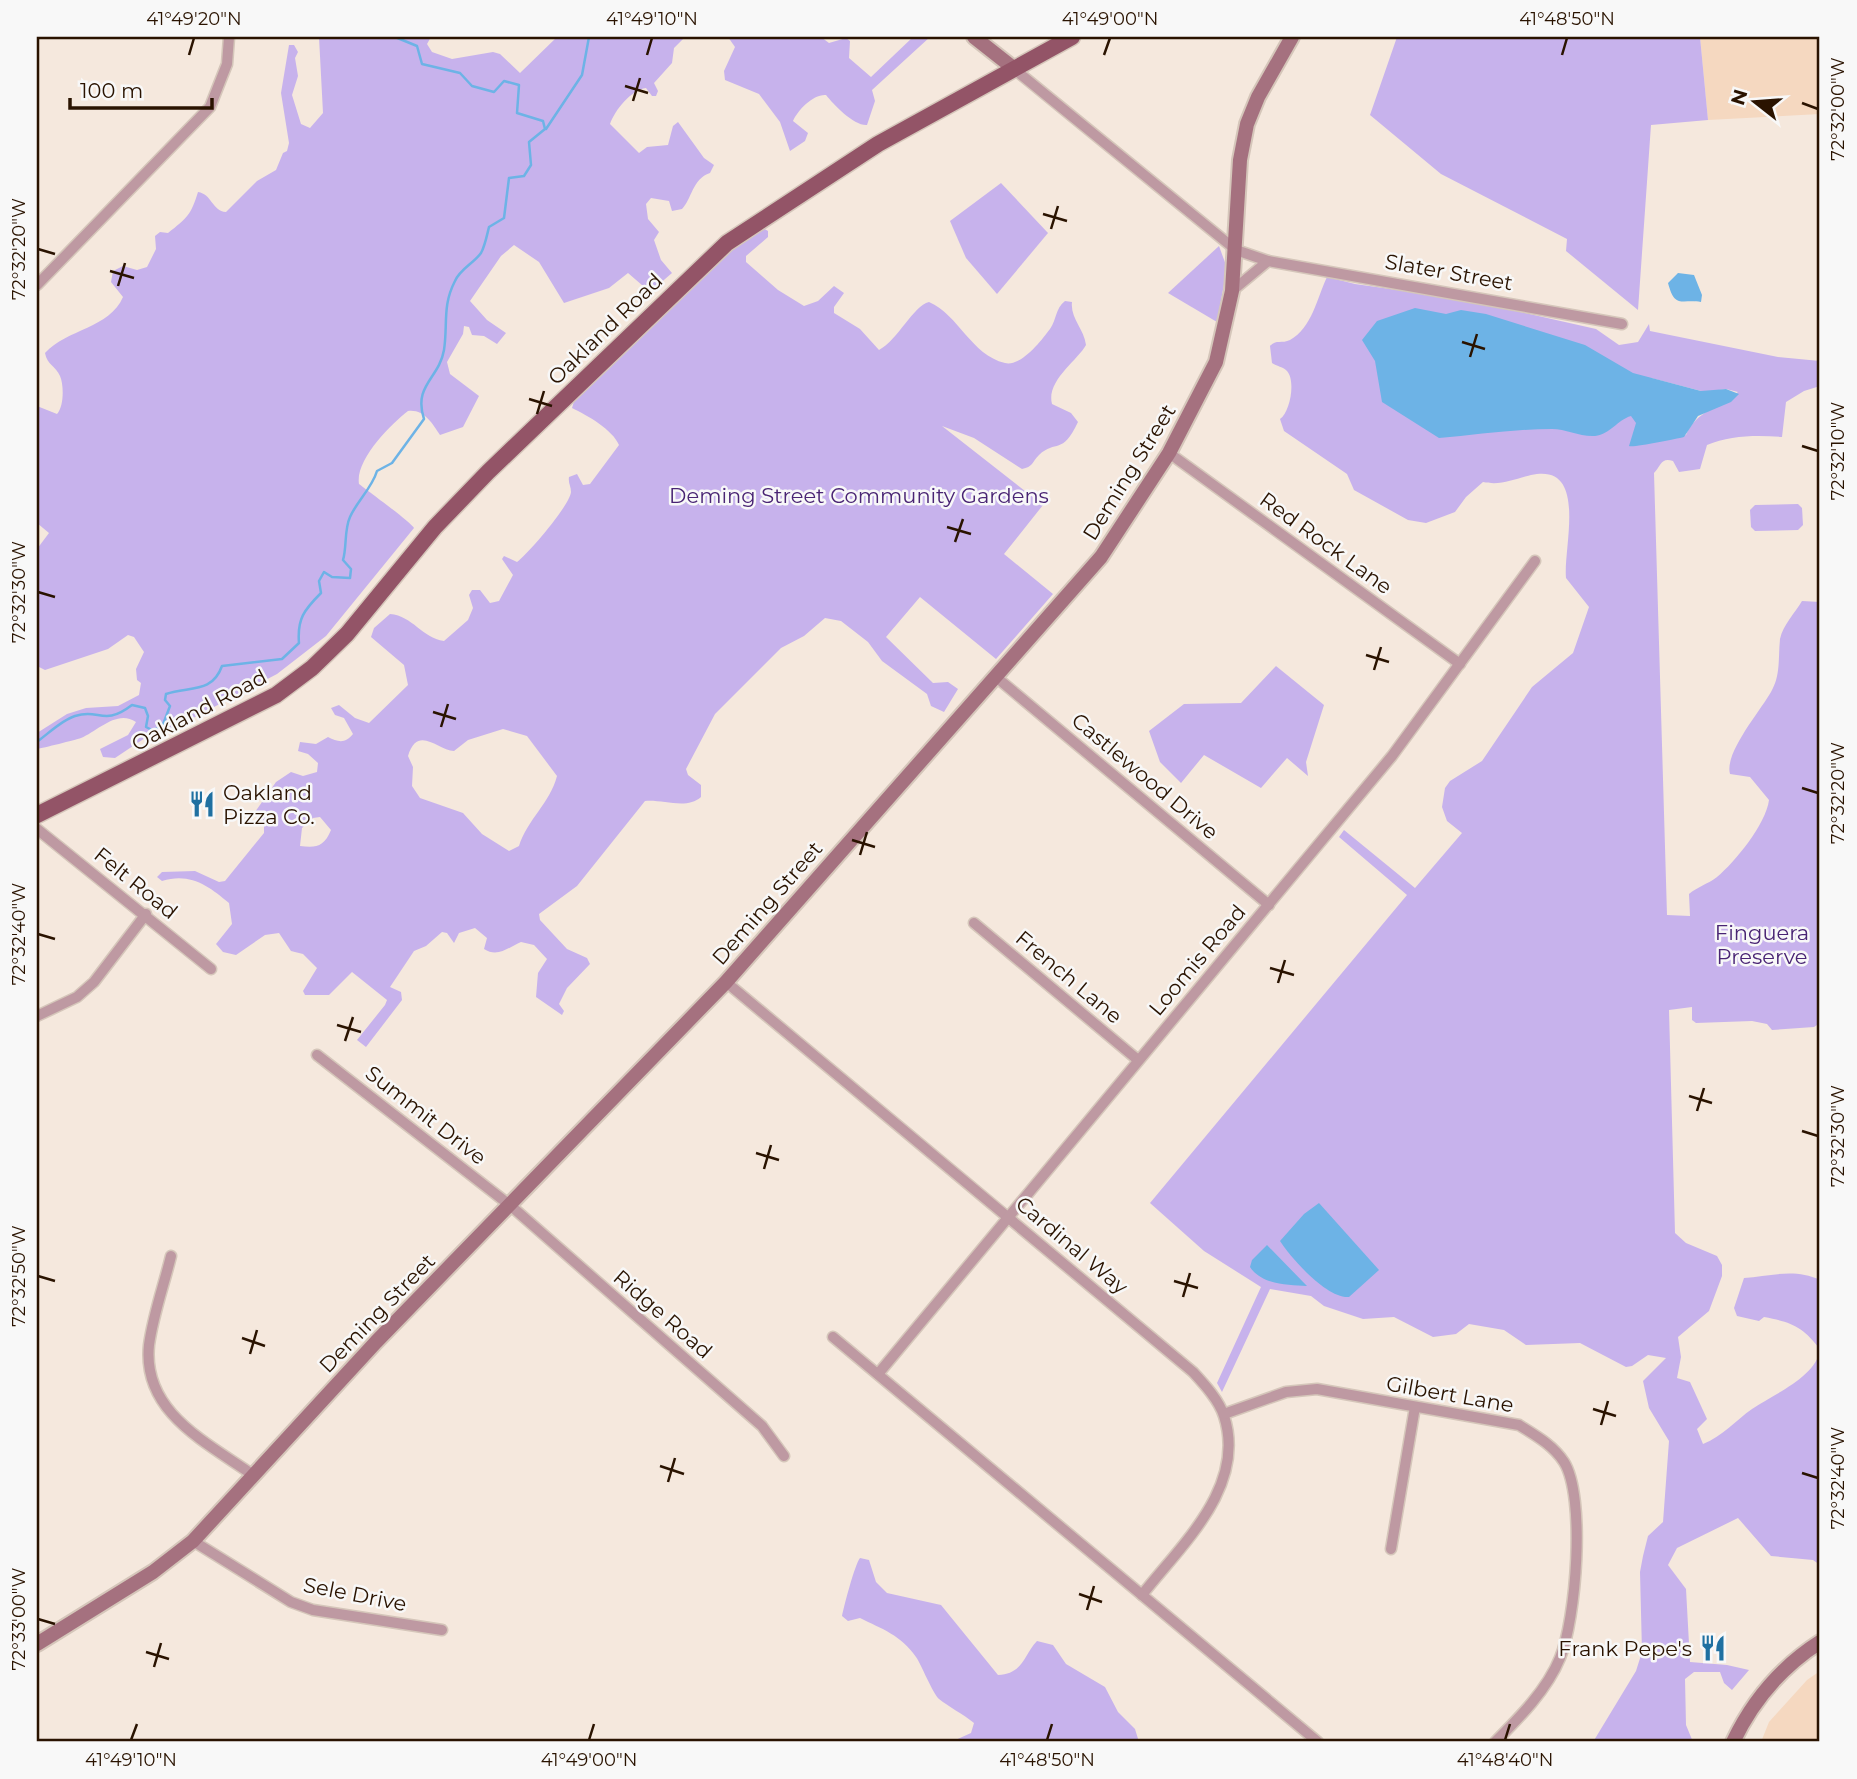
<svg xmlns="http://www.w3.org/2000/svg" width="1857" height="1779" font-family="Montserrat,sans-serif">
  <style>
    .built { fill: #f5d8c0 }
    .green { fill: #c7b2ec; fill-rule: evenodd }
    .water { fill: #6db3e6 }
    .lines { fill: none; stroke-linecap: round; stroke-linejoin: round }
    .stream { stroke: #6db3e6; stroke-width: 2.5 }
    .street-casing { stroke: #d5c6ba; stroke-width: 13 }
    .secondary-casing { stroke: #d5c6ba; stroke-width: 18 }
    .primary-casing { stroke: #d5c6ba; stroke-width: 19 }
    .street { stroke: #be99a2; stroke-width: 10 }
    .secondary { stroke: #a5717f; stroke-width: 14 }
    .primary { stroke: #935467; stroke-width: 16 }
    .ticks { fill: none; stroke: #2a1300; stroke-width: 2.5 }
    .labels { text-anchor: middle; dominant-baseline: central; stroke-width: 5; stroke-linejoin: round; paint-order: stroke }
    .street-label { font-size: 21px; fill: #2a1300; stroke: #f8f8f8 }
    .park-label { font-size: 21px; fill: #492474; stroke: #f8f8f8 }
    .poi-label { font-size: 21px; fill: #2a1300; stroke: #f8f8f8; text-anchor: start }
    .neatline { fill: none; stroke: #2a1300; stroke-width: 2.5 }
    .ticks-label { font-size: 18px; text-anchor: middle; fill: #2a1300 }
  </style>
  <rect width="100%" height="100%" fill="#f5e8dd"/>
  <!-- built -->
  <g class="built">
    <path d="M 1700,37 L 1820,37 L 1820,114 L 1708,120 Z"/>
    <path d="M 1820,1671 L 1820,1742 L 1761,1742 L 1769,1722 L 1807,1680 Z"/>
  </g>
  <!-- green -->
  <g class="green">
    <path d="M 319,37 L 431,37 L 427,44 L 432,52 L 452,59 L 493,52 L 500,54 L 520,73 L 557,37 L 685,37 L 674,48 L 672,63 L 654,83 L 658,91 L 656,96 L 652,96 L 646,88 C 631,90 615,110 610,124 L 639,153 L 647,147 L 668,145 L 673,126 L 678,122 L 704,158 L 714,165 L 710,173 C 692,179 692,199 682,209 L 672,211 L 669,201 L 651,198 L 646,204 L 648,219 L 659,232 L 654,240 L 661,260 L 672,273 L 650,292 L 628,273 L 609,288 L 564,303 L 539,262 L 514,245 L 501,256 L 470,301 L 487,320 L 506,333 L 497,344 L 484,336 L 472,335 L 469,327 L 464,326 L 463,334 L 447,362 L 450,374 L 479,396 L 463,427 L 440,435 C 432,423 424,409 408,411 C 391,424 355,460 359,484 C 368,491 412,523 414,528 L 326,636 L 277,674 L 193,718 L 178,729 L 154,732 L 115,758 L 103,757 L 100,749 L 128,735 L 136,722 C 117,709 98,731 81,738 C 75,740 43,748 37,749 L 37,733 L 67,714 L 86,708 L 118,706 L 139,695 L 141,683 L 137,680 L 136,669 L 144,652 L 134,637 L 128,635 L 108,649 L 45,670 L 37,666 L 37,549 L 49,533 L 37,523 L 37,406 L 57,414 C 64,407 64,385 60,376 C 56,366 47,365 45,353 C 67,329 110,328 123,297 L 111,282 L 113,271 L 123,266 L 137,270 L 147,267 L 156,249 L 155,236 L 160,232 L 168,233 C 187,218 191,215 198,192 C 212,194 212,211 226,212 L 257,181 L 276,170 L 283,153 L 287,151 L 289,143 L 281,93 L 289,45 L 294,45 L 298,52 L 295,58 L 298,76 L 292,95 L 301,124 L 310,128 L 323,113 Z"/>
    <path d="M 728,37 L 821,37 L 829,43 L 846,38 L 850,41 L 849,58 L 871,77 L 913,37 L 930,37 L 872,90 L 875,101 L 867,125 C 854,126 834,105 826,95 C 813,94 798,110 793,121 L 808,133 L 805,141 L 790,151 L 780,122 L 759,94 L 725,80 L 724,71 L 735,47 Z"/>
    <path d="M 1397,37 L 1700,37 L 1708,120 L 1651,125 L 1638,310 L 1566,251 L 1567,239 L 1441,174 L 1370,115 Z"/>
    <path d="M 1001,183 L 1048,233 L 997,294 L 966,258 L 950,221 Z"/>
    <path d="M 763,228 L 768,231 L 768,237 L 746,256 L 746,262 L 778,290 L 804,306 L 818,301 L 834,286 L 844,293 L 834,307 L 834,313 L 860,329 L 879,350 C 898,340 913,306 929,302 C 959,315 971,355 1005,363 C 1021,367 1041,341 1050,329 C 1057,319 1055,309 1065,301 L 1072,302 C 1070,318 1084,329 1086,345 C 1077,361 1046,381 1052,404 L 1071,413 L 1078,422 C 1062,456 1056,439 1039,455 C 1032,462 1033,467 1022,469 L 974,438 L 942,426 L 1043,505 L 1004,554 L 1053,594 L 996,659 L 920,597 L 886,637 L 933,683 L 948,682 L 958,689 L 944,712 L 931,706 L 927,694 L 882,661 L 868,642 L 841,621 L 825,618 L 804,636 L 781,648 L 715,714 L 686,769 L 688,775 L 701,785 L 701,797 C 687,810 662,799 645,801 L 577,886 L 539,914 L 540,920 L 567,949 L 587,958 L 590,964 L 567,988 L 559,1004 L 564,1011 L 562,1015 L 536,997 L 538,973 L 547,959 L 534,945 L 521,942 C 509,947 498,958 484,949 L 487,938 L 475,928 L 459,933 L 454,943 L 447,933 L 442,932 L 426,946 L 414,951 L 390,987 L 401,992 L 402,1000 L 366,1047 L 357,1040 L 385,1005 L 387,1000 L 352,972 L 329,995 L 305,995 L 303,991 L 317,968 L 303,954 L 291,951 L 279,933 L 265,935 L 236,955 L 223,952 L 216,944 L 232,924 L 229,903 C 209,886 190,872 162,881 L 157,877 L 162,872 L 195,871 L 219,882 L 225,881 L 264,833 L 264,823 L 255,812 L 276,782 L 291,772 L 303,776 L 317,772 L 318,763 L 308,754 L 298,751 L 300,742 L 316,744 L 328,737 C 338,742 345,744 353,734 L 344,718 L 335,715 L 331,708 L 339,705 L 355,718 L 369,723 L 408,685 L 404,665 L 371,637 L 374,628 L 390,614 C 413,616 422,638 444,641 L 468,620 L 473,608 L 469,595 L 472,590 L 480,590 L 490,603 L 499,601 L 513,575 L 502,559 L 504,556 L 517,562 C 528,554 570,505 571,492 C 571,486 568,483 569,477 L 577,474 L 583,485 L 590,484 L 619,445 C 613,430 587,415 572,408 L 575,398 L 727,247 ZM 503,729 L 527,736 L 557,776 C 550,803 527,820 519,846 L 509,851 L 482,834 L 463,813 L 420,798 L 412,786 L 413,767 L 408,756 C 418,724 438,751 454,751 L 468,740 ZM 320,817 L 331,830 C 324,847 316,848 300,846 L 302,828 L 313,818 Z"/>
    <path d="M 1219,246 L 1227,268 L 1217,322 L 1168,293 Z"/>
    <path d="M 1327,277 L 1355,284 L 1468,300 L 1596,329 L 1619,345 L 1638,342 L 1649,324 L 1650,331 L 1778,357 L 1820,361 L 1820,386 L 1804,391 L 1786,402 L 1782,437 C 1758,435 1730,435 1707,445 L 1700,469 L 1679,472 L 1673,461 C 1661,457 1661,466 1654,473 L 1667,915 L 1690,916 L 1689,894 C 1697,887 1708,884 1717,877 C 1735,862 1766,824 1769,800 L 1750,777 L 1730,774 C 1724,753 1761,710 1771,692 C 1781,675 1778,658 1780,639 C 1783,625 1795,613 1802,601 L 1820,602 L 1820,1023 L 1814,1027 L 1772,1030 L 1767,1024 L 1752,1021 L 1696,1023 L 1692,1020 L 1692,1007 L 1669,1010 L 1675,1233 L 1686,1243 L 1717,1256 L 1722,1265 L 1722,1276 L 1709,1311 L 1678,1337 L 1681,1357 L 1677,1378 L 1690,1382 L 1707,1419 L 1697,1429 L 1703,1444 C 1723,1436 1735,1421 1752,1409 C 1772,1395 1817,1377 1820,1349 C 1803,1327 1792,1322 1764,1317 L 1759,1321 L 1737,1316 L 1734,1308 L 1744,1278 C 1770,1276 1795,1268 1820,1280 L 1820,1565 L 1813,1560 L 1771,1556 L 1738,1518 L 1677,1548 L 1668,1565 L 1686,1589 L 1690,1662 L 1727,1665 L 1749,1670 L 1732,1690 L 1724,1683 L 1720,1672 L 1694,1672 L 1685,1679 L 1686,1725 L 1693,1742 L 1593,1742 L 1636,1671 L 1642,1652 L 1640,1572 L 1643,1556 L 1648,1536 L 1663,1522 L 1669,1441 L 1649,1408 L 1643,1381 L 1666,1358 L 1648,1355 L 1632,1366 L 1626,1367 L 1580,1343 L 1526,1345 L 1504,1330 L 1469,1324 L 1456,1334 L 1433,1337 L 1394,1317 L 1363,1319 L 1324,1306 L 1311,1296 L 1270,1289 L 1222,1392 L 1217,1383 L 1261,1287 L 1204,1251 L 1150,1203 L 1407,895 L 1339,837 L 1344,830 L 1415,888 L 1462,833 L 1447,821 L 1442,807 L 1445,788 L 1450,781 L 1482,761 L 1532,687 L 1573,653 L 1589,607 L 1566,578 C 1563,547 1589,462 1531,475 C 1514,479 1501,486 1483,482 L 1466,497 L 1455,512 L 1426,523 L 1408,520 L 1354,490 L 1347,474 L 1284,431 L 1280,419 C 1290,412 1296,381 1287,371 C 1284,367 1276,366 1272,363 L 1270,346 C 1276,339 1282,344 1290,340 C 1312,328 1317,298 1327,277 ZM 1651,378 L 1705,392 L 1726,389 L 1738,392 C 1720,407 1695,412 1686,435 L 1654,442 Z"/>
    <path d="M 1798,504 L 1802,508 L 1803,525 L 1798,530 L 1755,531 L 1751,527 L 1750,510 L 1755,505 Z"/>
    <path d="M 1276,666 L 1324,705 L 1306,762 L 1308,776 L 1287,758 L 1261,788 L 1204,755 L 1181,783 L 1160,762 L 1149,731 L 1184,704 L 1241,703 Z"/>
    <path d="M 860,1558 L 869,1560 L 876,1582 L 887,1593 L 941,1605 L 998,1675 C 1024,1674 1024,1654 1037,1641 L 1053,1645 L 1066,1664 L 1105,1687 L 1118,1712 L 1135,1729 L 1139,1742 L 951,1742 L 971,1733 L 974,1723 C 963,1714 949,1707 939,1699 C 933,1694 921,1664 916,1657 C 901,1635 882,1629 860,1618 L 848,1621 L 842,1616 C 844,1606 855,1564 860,1558 Z"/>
  </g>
  <!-- water -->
  <g class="water">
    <path d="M 1678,273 L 1694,275 L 1702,295 L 1701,302 C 1681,299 1675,309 1668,283 Z"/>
    <path d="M 1415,308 L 1446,314 L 1461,310 L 1486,314 L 1585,345 L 1633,373 L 1701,391 L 1726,389 L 1739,394 L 1731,402 L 1698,416 L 1684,437 C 1675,439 1633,448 1629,446 L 1636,423 L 1631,416 C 1617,420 1611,434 1595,436 C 1580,437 1566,429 1552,429 C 1514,429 1476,435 1439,438 L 1382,402 L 1375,361 L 1362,340 L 1377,321 Z"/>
    <path d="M 1319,1203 L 1379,1270 L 1349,1297 C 1327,1299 1291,1258 1280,1241 L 1304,1214 Z"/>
    <path d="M 1267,1245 L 1307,1286 C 1288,1285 1262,1285 1250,1267 L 1252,1260 Z"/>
  </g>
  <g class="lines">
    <!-- stream -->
    <g class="stream">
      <path d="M 546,129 L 582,75 L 589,37"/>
      <path d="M 37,746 L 38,741 C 49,733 62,720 75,716 C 100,708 103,727 132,705 L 145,708 L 148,716 L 146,727 L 152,730 L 162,727 L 170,706 L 165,700 L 166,694 C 189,686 212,694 222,666 L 282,659 L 299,643 C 297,619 304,610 321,593 L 319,581 L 324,572 L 332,577 L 350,578 L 351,569 L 343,560 C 347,547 344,530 350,517 C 357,501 372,488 377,471 L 392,463 L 424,419 C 413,385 439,379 444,350 C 448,324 442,306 455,281 C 460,269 474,263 481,253 C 485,246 487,235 489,227 L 504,218 L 509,178 L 524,176 L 531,165 L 529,142 L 545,129 L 543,121 L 517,113 L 519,85 L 504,81 L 494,92 L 472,86 L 460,73 L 422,64 L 417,46 L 395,37"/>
    </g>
    <!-- street casing -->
    <g class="street-casing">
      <g id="street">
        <path d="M 1013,68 L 1236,250 L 1268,261 L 1622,324"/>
        <path d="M 37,285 L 210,107 L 227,64 L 229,37"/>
        <path d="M 1232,291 L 1268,261"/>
        <path d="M 1169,453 L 1460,664"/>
        <path d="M 996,677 L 1269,905"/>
        <path d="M 37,829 L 211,969"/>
        <path d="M 974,923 L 1138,1060"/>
        <path d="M 726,982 L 1193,1372 C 1204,1384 1219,1400 1224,1416 C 1247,1487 1181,1545 1142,1595"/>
        <path d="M 37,1016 L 77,997 L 94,982 L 146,914"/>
        <path d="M 317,1055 L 511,1206 L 762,1426 L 784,1456"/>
        <path d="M 171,1256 C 164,1285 153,1315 149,1345 C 142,1412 206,1442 253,1475"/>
        <path d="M 833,1337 L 1318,1742"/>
        <path d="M 878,1374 L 1392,756 L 1535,561"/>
        <path d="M 1224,1414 L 1286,1392 L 1317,1389 L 1519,1425 C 1535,1435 1553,1445 1564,1462 C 1586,1497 1576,1620 1560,1658 C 1547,1690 1519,1718 1495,1742"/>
        <path d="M 193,1541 L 291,1602 L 313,1610 L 442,1630"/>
        <path d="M 1391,1549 L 1415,1407"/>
      </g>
    </g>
    <!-- secondary casing -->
    <g class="secondary-casing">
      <g id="secondary">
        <path d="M 974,37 L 1012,67"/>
        <path d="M 37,1644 L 153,1572 L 193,1541 L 376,1342 L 726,982 L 1101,557 L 1169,453 L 1216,362 L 1232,291 L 1240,160 L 1247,124 L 1258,97 L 1292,37"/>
        <path d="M 1733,1742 C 1753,1700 1781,1667 1820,1642"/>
      </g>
    </g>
    <!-- primary casing -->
    <g class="primary-casing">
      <path id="primary" d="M 37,815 L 276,695 L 312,668 L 347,634 L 435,527 L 488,472 L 727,243 L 878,144 L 1072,37"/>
    </g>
    <!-- street -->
    <use href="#street" class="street"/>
    <!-- secondary -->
    <use href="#secondary" class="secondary"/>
    <!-- primary -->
    <use href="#primary" class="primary"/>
  </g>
  <!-- ticks -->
  <path class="ticks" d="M 189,55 L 194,38M 647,55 L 652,38M 1104,55 L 1110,38M 1562,55 L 1567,38M 625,86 L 648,93M 633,101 L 640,78M 1802,103 L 1818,109M 1043,214 L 1067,221M 1051,229 L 1058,206M 38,249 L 55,254M 110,271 L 134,278M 118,286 L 125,263M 1462,342 L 1485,349M 1470,357 L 1477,334M 529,399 L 552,406M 537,414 L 544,391M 1802,446 L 1818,451M 947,527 L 971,534M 955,542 L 963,519M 38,592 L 55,597M 1366,655 L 1389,662M 1374,670 L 1381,647M 433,712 L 456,719M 441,727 L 448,704M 1802,788 L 1818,793M 852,840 L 875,847M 860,855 L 867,832M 38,934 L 55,939M 1270,968 L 1294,975M 1278,983 L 1285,960M 337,1025 L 361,1032M 345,1041 L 353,1017M 1689,1096 L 1712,1103M 1697,1111 L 1704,1088M 1802,1131 L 1818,1136M 756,1153 L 779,1160M 764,1169 L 771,1145M 38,1276 L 55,1281M 1174,1281 L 1198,1288M 1183,1297 L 1190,1273M 242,1338 L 265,1346M 250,1354 L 257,1330M 1593,1409 L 1616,1416M 1601,1425 L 1608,1401M 660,1466 L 684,1474M 1802,1473 L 1818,1478M 668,1482 L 675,1458M 1079,1594 L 1102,1602M 1087,1610 L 1094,1586M 38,1619 L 55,1624M 146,1652 L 169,1659M 154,1667 L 161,1643M 131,1740 L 137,1724M 589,1740 L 594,1724M 1047,1740 L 1052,1724M 1505,1740 L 1510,1724"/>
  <!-- icons -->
  <defs>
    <g id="restaurant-bare" transform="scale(2.1)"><path d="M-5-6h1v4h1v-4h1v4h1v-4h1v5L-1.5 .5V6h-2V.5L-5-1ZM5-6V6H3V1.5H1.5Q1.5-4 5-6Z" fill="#1f70a1" stroke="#f8f8f8" stroke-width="2.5" paint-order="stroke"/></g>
  </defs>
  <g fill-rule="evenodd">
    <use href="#restaurant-bare" x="202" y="804"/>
    <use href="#restaurant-bare" x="1713" y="1648"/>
  </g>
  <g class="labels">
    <!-- street labels -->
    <g class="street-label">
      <text transform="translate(1449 272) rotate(10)">Slater Street</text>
      <text transform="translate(605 329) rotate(-44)">Oakland Road</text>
      <text transform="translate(1129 472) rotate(-58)">Deming Street</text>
      <text transform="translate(1326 543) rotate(36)">Red Rock Lane</text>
      <text transform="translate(199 710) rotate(-28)">Oakland Road</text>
      <text transform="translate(1145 776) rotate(40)">Castlewood Drive</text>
      <text transform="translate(136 883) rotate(39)">Felt Road</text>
      <text transform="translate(767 903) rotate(-49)">Deming Street</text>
      <text transform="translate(1197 960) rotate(-50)">Loomis Road</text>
      <text transform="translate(1069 977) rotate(40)">French Lane</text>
      <text transform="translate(426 1115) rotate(38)">Summit Drive</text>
      <text transform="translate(1072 1245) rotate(40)">Cardinal Way</text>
      <text transform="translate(377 1313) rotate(-46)">Deming Street</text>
      <text transform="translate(663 1314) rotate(41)">Ridge Road</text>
      <text transform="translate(1450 1394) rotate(10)">Gilbert Lane</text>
      <text transform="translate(355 1594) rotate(11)">Sele Drive</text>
    </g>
    <!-- park labels -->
    <g class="park-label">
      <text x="859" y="495">Deming Street Community Gardens</text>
      <text x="1762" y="932">Finguera<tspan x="1762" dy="24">Preserve</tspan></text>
    </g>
    <!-- poi labels -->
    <g class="poi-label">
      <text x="223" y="792">Oakland<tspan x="223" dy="24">Pizza Co.</tspan></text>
      <text x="1692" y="1648" text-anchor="end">Frank Pepe's</text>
    </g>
  </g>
  <!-- border -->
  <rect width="1857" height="1779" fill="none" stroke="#f8f8f8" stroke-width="77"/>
  <!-- north arrow -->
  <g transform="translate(1755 102) rotate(287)" stroke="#f8f8f8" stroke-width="5" paint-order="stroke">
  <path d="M0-5L12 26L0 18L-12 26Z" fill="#2a1300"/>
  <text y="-10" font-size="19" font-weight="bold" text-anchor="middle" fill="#2a1300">N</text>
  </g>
  <!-- scale -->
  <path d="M70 98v10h142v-10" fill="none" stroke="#2a1300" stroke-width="3.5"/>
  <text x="80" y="98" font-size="21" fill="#2a1300" stroke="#f8f8f8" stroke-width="5" paint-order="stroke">100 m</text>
  <rect x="38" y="38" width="1780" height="1702" class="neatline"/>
  <g class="ticks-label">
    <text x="194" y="25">41°49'20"N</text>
    <text x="652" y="25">41°49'10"N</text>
    <text x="1110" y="25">41°49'00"N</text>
    <text x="1567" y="25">41°48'50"N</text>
    <text transform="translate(1838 109) rotate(-90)" y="6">72°32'00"W</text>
    <text transform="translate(19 249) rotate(-90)" y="6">72°32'20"W</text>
    <text transform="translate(1838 451) rotate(-90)" y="6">72°32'10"W</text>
    <text transform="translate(19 592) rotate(-90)" y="6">72°32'30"W</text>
    <text transform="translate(1838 793) rotate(-90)" y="6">72°32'20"W</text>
    <text transform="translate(19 934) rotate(-90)" y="6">72°32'40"W</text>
    <text transform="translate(1838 1136) rotate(-90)" y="6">72°32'30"W</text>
    <text transform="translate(19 1276) rotate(-90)" y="6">72°32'50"W</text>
    <text transform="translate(1838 1478) rotate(-90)" y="6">72°32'40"W</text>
    <text transform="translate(19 1619) rotate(-90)" y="6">72°33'00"W</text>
    <text x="131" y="1766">41°49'10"N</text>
    <text x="589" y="1766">41°49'00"N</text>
    <text x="1047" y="1766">41°48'50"N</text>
    <text x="1505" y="1766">41°48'40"N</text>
  </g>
</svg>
